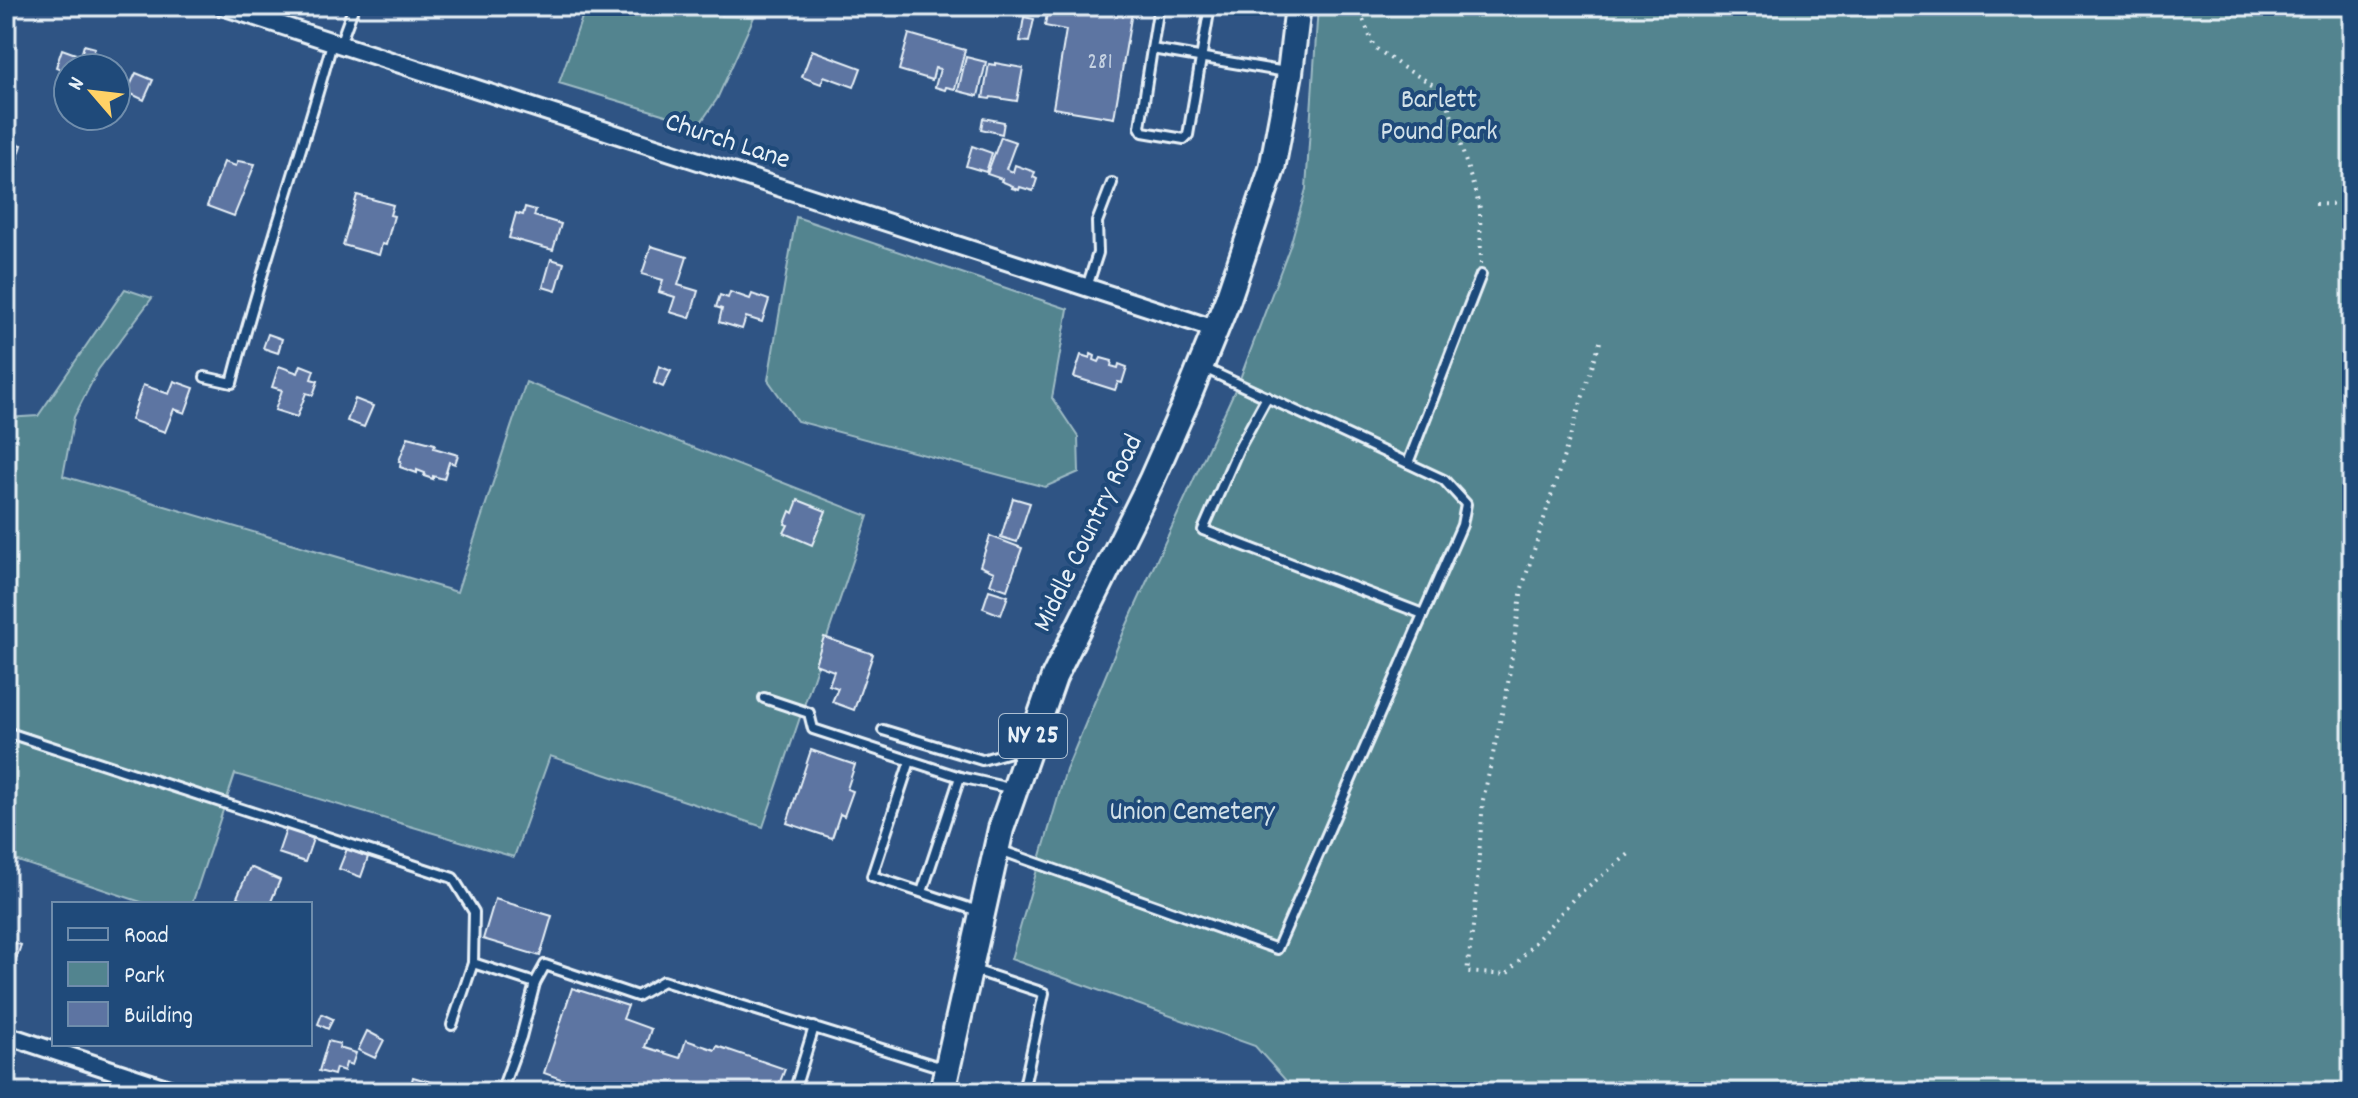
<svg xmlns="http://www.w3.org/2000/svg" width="2358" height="1098" font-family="Dekko,sans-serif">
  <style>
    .green { fill: #52848f; stroke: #9dbac4; stroke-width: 2 }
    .building { fill: #5d74a2; stroke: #e8f1f8; stroke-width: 2 }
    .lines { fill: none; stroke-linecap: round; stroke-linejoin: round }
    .lane-casing { stroke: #e8f1f8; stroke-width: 14 }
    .street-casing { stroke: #e8f1f8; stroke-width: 22 }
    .primary-casing { stroke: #e8f1f8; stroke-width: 30 }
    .path { stroke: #e8f1f8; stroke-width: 4; stroke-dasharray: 2 6; stroke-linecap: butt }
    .lane { stroke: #1f4a7a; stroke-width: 8 }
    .street { stroke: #1f4a7a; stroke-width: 16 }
    .primary { stroke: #1f4a7a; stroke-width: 24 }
    .labels { text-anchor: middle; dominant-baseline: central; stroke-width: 8; stroke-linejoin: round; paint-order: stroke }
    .number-label { font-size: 24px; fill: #c5d2e2 }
    .shield { fill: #1f4a7a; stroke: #acbfd2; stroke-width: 2 }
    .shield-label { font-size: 26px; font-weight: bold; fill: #e8f1f8 }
    .park-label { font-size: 28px; fill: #d2e1e8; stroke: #1f4a7a }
    .street-label { font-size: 28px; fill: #e8f1f8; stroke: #1f4a7a }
  </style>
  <rect width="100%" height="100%" fill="#2f5484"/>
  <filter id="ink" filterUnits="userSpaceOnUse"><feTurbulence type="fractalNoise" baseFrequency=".0125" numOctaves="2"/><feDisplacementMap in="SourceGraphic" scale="16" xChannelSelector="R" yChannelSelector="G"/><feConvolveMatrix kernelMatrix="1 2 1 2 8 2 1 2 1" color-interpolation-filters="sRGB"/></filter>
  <g filter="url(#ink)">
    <!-- green -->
    <g class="green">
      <path d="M 586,6 L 725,6 L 722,16 L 754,17 L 717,99 L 699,125 L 559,83 Z"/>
      <path d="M 1318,6 L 2352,6 L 2352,1092 L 1296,1092 L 1255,1046 L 1011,959 L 1066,770 L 1125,629 L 1239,381 L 1290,246 L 1306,189 Z"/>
      <path d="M 796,217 L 1068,309 L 1052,398 L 1078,437 L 1079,472 L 1045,487 L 797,421 L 768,380 Z"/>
      <path d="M 125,289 L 152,298 L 98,370 L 74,417 L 63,476 L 457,592 L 526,382 L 868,516 L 763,827 L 550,756 L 514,857 L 235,774 L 192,904 L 147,904 L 6,857 L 6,418 L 38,416 Z"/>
    </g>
    <!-- building -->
    <g class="building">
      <path d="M 1048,6 L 1133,6 L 1114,118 L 1053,108 L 1066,30 L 1045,26 Z"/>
      <path d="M 1024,17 L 1034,19 L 1029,42 L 1020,41 Z"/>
      <path d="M 909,34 L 965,50 L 955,89 L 946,87 L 945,90 L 935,87 L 940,69 L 935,68 L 932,80 L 899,70 Z"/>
      <path d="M 84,45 L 95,48 L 91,57 L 104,62 L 102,68 L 68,68 L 68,72 L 56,67 L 62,49 L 84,57 L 86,54 L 82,52 Z"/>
      <path d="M 812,50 L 861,68 L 854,87 L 824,76 L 821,84 L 802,77 Z"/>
      <path d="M 966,57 L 986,62 L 978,96 L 958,91 Z"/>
      <path d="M 995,63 L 1023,68 L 1017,101 L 991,97 L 990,99 L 983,98 L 989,64 L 995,65 Z"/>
      <path d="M 136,73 L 153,80 L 144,100 L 127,92 Z"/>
      <path d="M 983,118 L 1004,122 L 1002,134 L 981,129 Z"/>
      <path d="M 1001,137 L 1016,142 L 1006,169 L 1013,172 L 1015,165 L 1035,172 L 1033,177 L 1037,179 L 1033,191 L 1020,187 L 1019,190 L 1012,188 L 1013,186 L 1001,181 L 1002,179 L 987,174 Z"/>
      <path d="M 6,141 L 22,145 L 16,164 L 6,161 Z"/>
      <path d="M 972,146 L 992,153 L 986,172 L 966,166 Z"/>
      <path d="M 238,161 L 255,164 L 234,216 L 207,206 L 224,162 L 236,166 Z"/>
      <path d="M 357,195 L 393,205 L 390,215 L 394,216 L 386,245 L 382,244 L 379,255 L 343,245 Z"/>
      <path d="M 525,207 L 536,210 L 534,216 L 561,224 L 553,250 L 509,238 L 516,213 L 523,215 Z"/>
      <path d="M 651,246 L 687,257 L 678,285 L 698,291 L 690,318 L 670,312 L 675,297 L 659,292 L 663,280 L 642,274 Z"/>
      <path d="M 551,259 L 564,263 L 556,291 L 543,287 Z"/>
      <path d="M 730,292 L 750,299 L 752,294 L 769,300 L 762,322 L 746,317 L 742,329 L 719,322 L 722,309 L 716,307 L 720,295 L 728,298 Z"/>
      <path d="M 268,334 L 282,339 L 278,353 L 263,348 Z"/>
      <path d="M 1091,354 L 1095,356 L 1094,360 L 1099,362 L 1101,358 L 1112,361 L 1111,366 L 1118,368 L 1119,364 L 1127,367 L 1122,383 L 1118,382 L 1115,390 L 1074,377 L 1081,355 L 1090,358 Z"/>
      <path d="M 301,365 L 314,370 L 311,379 L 318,381 L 313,395 L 306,393 L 297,417 L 275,410 L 282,390 L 272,387 L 279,366 L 298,373 Z"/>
      <path d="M 659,366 L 671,371 L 663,387 L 654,383 Z"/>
      <path d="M 174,381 L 194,388 L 185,413 L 174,409 L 165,432 L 131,420 L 143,385 L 169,394 Z"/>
      <path d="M 355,399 L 373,406 L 364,427 L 347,421 Z"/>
      <path d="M 408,437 L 435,444 L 434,448 L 458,455 L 455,464 L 449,462 L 444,479 L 433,476 L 433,479 L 424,476 L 425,473 L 417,470 L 417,473 L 400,467 L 401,461 L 399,461 Z"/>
      <path d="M 1013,498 L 1030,503 L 1017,542 L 1001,537 Z"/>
      <path d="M 798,500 L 826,511 L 812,545 L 784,533 L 788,525 L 785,524 L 790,511 L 793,513 Z"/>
      <path d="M 990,536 L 1022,548 L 1007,590 L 990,584 L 994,572 L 980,566 Z"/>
      <path d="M 989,590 L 1008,596 L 1001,615 L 983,608 Z"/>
      <path d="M 824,637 L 873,654 L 854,710 L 832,702 L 838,688 L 829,685 L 834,671 L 815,664 Z"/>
      <path d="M 811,750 L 855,765 L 847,789 L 853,791 L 844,816 L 840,814 L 832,838 L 787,823 Z"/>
      <path d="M 287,827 L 314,836 L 305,862 L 278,853 Z"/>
      <path d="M 347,849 L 368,857 L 361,877 L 339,869 Z"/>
      <path d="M 250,867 L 280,880 L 270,904 L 251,904 L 237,897 Z"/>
      <path d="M 495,899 L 552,916 L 540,956 L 483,939 Z"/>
      <path d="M 6,940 L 21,945 L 11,974 L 6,972 Z"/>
      <path d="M 572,988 L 628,1006 L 623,1019 L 651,1029 L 645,1047 L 680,1058 L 686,1040 L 715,1050 L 717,1046 L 785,1069 L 776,1092 L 625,1092 L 601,1084 L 599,1092 L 579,1087 L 577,1092 L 559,1092 L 564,1080 L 544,1073 Z"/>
      <path d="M 322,1014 L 333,1019 L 328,1029 L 318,1024 Z"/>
      <path d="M 367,1031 L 384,1040 L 375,1058 L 358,1050 Z"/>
      <path d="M 328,1041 L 340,1044 L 339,1048 L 356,1053 L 352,1065 L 346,1063 L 344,1071 L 336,1068 L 334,1075 L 319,1071 Z"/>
      <path d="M 413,1077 L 445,1086 L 444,1092 L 409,1092 Z"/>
      <path d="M 825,1081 L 843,1084 L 856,1090 L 855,1092 L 823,1092 Z"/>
    </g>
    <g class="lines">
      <!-- lane casing -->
      <g class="lane-casing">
        <g id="lane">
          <path d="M 1159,6 L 1152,49 L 1286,72"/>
          <path d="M 340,44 L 354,6"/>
          <path d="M 1152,49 L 1140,127 L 1143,132 L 1184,139 L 1188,135 L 1210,6"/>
          <path d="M 1087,287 L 1098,253 L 1097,222 L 1112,183"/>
          <path d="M 205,377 L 232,383 C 261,268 301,157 332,43"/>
          <path d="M 1267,397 L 1238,450 L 1203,530 L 1423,614"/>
          <path d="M 1408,463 L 1481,275"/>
          <path d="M 764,698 L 809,713 L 813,729 L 960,777 L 1014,789"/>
          <path d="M 883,730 L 982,760 L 1024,748"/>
          <path d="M 6,732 L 453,878 L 474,912 L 473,963"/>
          <path d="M 910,761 L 872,876 L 978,911"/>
          <path d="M 997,849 L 1277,949 L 1462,525 L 1466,504 L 1444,480 L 1204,368"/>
          <path d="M 922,892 L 960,777"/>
          <path d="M 974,970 L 1044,993 L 1023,1092"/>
          <path d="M 452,1025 L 473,963 L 535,983"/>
          <path d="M 501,1092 L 521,1037 L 535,983 L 545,965 L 637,996 L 663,981 L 943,1068"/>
          <path d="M 794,1092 L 814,1027"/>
        </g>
      </g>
      <!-- street casing -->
      <g class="street-casing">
        <g id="street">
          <path d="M 222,6 L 1215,329"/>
          <path d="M 6,1035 L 178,1092"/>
        </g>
      </g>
      <!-- primary casing -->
      <g class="primary-casing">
        <path id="primary" d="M 942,1092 L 1001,829 L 1054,677 L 1151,481 L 1186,402 L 1228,299 L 1272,169 L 1290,73 L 1298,6"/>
      </g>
      <!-- path -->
      <g class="path">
        <path d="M 1368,6 L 1362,16 L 1374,47 L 1404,68 L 1444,91 L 1480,208 L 1481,265"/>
        <path d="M 2315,204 L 2352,205"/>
        <path d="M 1600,342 L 1522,588 L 1507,690 L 1483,800 L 1475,911 L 1467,972 L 1506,975 L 1575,897 L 1629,854"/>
      </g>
      <!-- lane -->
      <use href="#lane" class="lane"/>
      <!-- street -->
      <use href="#street" class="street"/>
      <!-- primary -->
      <use href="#primary" class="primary"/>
    </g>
  </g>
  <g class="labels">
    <!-- number labels -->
    <g class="number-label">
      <text x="1100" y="63">281</text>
    </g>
    <!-- shield labels -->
    <rect class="shield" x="999" y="714" width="68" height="44" rx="6"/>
    <g class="shield-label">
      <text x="1033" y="736">NY 25</text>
    </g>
    <!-- park labels -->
    <g class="park-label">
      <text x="1439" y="102">Barlett<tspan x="1439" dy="32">Pound Park</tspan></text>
      <text x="1192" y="814">Union Cemetery</text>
    </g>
    <!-- street labels -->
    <g class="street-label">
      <text transform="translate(727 143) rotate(18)">Church Lane</text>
      <text transform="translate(1090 534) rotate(-64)">Middle Country Road</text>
    </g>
  </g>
  <!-- margin -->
  <rect width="2358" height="1098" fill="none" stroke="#1f4a7a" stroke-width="32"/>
  <rect x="16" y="16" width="2326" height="1066" fill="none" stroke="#e8f1f8" stroke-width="3" filter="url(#ink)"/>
  <!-- legend -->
  <rect x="52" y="902" width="260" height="144" fill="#1f4a7a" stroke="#6f8dac" stroke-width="2"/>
  <rect x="68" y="928" width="40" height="12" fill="#1f4a7a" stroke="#6f8dac" stroke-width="2"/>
  <text x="124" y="942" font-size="24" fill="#e8f1f8">Road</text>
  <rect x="68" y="962" width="40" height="24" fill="#52848f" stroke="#6f8dac" stroke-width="2"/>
  <text x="124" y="982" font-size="24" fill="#e8f1f8">Park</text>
  <rect x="68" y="1002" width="40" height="24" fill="#5d74a2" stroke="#6f8dac" stroke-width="2"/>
  <text x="124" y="1022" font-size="24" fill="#e8f1f8">Building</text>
  <!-- north arrow -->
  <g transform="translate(92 92) rotate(298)"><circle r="38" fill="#1f4a7a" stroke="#6f8dac" stroke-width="2"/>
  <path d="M0-6L14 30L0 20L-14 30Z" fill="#ffd166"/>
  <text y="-12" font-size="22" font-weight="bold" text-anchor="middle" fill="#e8f1f8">N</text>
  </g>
</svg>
